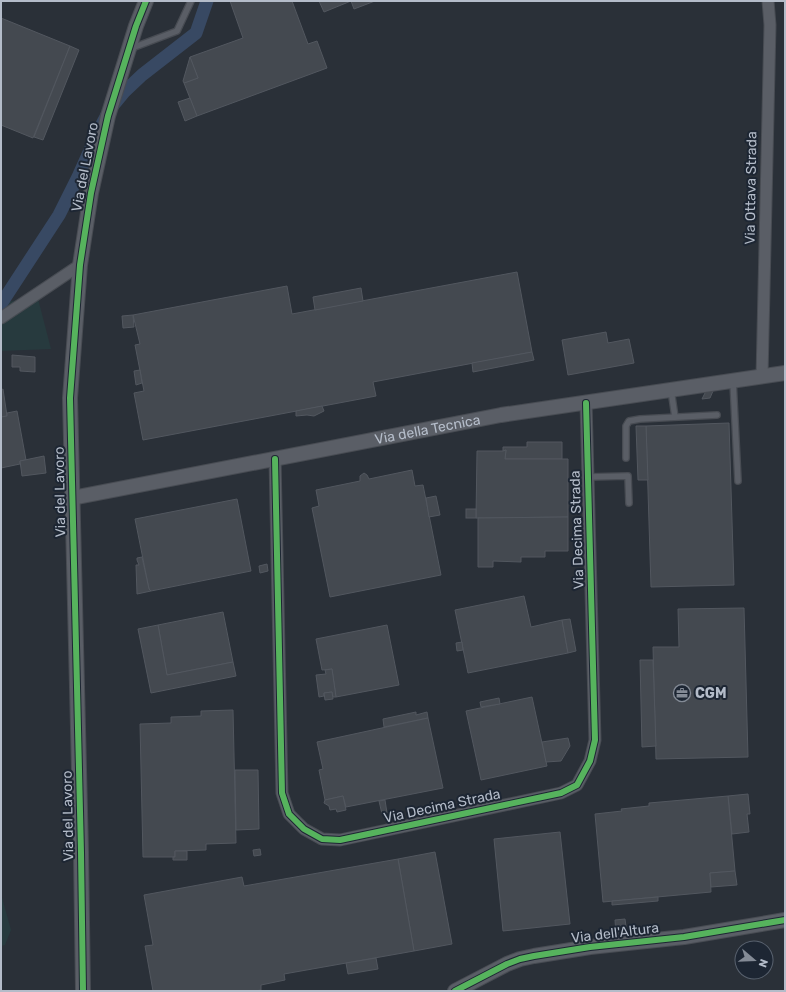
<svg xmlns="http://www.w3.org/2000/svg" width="786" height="992" font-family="Rubik,sans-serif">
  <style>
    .green { fill: #273a3e }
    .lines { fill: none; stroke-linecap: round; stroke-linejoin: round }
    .canal { stroke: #384963; stroke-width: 13 }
    .building { fill: #444950; stroke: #52575f }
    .service-casing { stroke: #484c53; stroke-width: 8 }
    .minor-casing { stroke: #484c53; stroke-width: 13 }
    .tertiary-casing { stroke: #484c53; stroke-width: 16 }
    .service { stroke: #5a5e66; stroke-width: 5.5 }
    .minor { stroke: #5a5e66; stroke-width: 11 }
    .tertiary { stroke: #5a5e66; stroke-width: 14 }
    .cycleway-casing { stroke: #1d2633; stroke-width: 8 }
    .cycleway { stroke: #56b35d; stroke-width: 6 }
    .labels { text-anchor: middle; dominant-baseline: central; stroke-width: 4; stroke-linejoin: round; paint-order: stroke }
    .street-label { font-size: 14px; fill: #b4bcc9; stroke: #1d2633 }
    .poi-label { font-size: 14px; font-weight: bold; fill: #b4bcc9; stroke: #1d2633; text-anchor: start }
  </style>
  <rect width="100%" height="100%" fill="#2a3038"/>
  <!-- green -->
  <g class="green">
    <path d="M 37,295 L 51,349 L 1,351 L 1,304 Z"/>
    <path d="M 1,894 L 11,930 L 5,945 L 1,946 Z"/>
  </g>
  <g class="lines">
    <!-- canal -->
    <path class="canal" d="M 1,304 L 59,215 L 78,177 L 100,128 L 110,109 L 124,92 L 142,75 L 196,33 L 207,1"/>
  </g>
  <!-- building -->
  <g class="building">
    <path d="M 230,1 L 292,1 L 308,44 L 317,41 L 327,68 L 197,116 L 184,83 L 198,78 L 190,57 L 243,38 Z"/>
    <path d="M 319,1 L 351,1 L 324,12 Z"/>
    <path d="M 351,1 L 375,1 L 354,9 Z"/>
    <path d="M 1,18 L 70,46 L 33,138 L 1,125 Z"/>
    <path d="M 70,46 L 79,50 L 43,140 L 34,137 Z"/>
    <path d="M 190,57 L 198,78 L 184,83 L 183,81 Z"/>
    <path d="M 190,98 L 197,116 L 185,121 L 178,102 Z"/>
    <path d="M 517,272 L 532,352 L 373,382 L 376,396 L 143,440 L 134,393 L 144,391 L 135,345 L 140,344 L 133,315 L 287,286 L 292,314 Z"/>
    <path d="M 361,288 L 363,301 L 315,310 L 313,297 Z"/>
    <path d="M 133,315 L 134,327 L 123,328 L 122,316 Z"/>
    <path d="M 606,332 L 608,343 L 629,339 L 634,363 L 568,375 L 562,340 Z"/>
    <path d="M 532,352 L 534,360 L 473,372 L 472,363 Z"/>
    <path d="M 12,355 L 35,357 L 35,372 L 20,371 L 20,367 L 12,367 Z"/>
    <path d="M 140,370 L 142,383 L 136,385 L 134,371 Z"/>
    <path d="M 3,389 L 7,416 L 1,417 L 1,390 Z"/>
    <path d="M 706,391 L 713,391 L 710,398 L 702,399 Z"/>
    <path d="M 322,406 L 324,411 L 314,416 L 307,415 L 296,416 L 296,411 Z"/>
    <path d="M 17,411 L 26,460 L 20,461 L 20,464 L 1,468 L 1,417 L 7,416 L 7,413 Z"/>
    <path d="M 729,423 L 734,585 L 651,587 L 646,426 Z"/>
    <path d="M 636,426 L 646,426 L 648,480 L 638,480 Z"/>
    <path d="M 527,442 L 562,442 L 562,459 L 505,459 L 506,450 L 503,451 L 503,447 L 527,447 Z"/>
    <path d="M 506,450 L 505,459 L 568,459 L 568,517 L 476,518 L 477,451 L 503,451 Z"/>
    <path d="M 44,456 L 46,473 L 22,476 L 20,461 Z"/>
    <path d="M 412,470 L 415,486 L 423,485 L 441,575 L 330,597 L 312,508 L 319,506 L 316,490 L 360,481 L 360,476 L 364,473 L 367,475 L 369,479 Z"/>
    <path d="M 436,496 L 440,515 L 429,517 L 426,498 Z"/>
    <path d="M 237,499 L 251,571 L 151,591 L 149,589 L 135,519 Z"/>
    <rect x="466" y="509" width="10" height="9"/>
    <path d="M 568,517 L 568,551 L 545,551 L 545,557 L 521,557 L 521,562 L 493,561 L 493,567 L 478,567 L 478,518 Z"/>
    <path d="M 142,557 L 149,589 L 151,591 L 137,594 L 136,565 L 139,565 L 137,560 L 137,558 Z"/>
    <path d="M 267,564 L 268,571 L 260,573 L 259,566 Z"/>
    <path d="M 524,596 L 531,627 L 562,620 L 568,653 L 468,673 L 455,610 Z"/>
    <path d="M 744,608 L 748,757 L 656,759 L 653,647 L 679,647 L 678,609 Z"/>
    <path d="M 223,612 L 233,662 L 167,675 L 158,625 Z"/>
    <path d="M 570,619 L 576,651 L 568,653 L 562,620 Z"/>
    <path d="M 158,625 L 167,675 L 233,662 L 236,676 L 151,693 L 138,629 Z"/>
    <path d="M 387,625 L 399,685 L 336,697 L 332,669 L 322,670 L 316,639 Z"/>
    <path d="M 462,642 L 463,650 L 457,651 L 456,643 Z"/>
    <path d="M 640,660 L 653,660 L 656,746 L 642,747 Z"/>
    <path d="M 332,669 L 336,697 L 333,697 L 332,692 L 324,693 L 324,696 L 319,697 L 316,675 L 326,674 L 325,670 Z"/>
    <path d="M 332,692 L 333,699 L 325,700 L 324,693 Z"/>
    <path d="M 532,697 L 547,766 L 481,780 L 466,711 Z"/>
    <path d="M 499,698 L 500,704 L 481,707 L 480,702 Z"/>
    <path d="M 233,710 L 236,843 L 206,844 L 206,850 L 175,851 L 175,857 L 143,857 L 140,724 L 171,723 L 171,717 L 201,716 L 201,711 Z"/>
    <path d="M 416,712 L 416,715 L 427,712 L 428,718 L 384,727 L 383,719 Z"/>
    <path d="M 428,718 L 443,788 L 346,807 L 343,796 L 325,800 L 319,770 L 323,769 L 317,742 Z"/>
    <path d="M 568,738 L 570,746 L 561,761 L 546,762 L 542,742 Z"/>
    <path d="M 235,770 L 258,770 L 259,829 L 236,830 Z"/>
    <path d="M 748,794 L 750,814 L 747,814 L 749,832 L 732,834 L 728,796 Z"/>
    <path d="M 343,796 L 346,810 L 337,812 L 336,809 L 330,810 L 329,806 L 324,803 L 325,800 Z"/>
    <path d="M 728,796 L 735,871 L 710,873 L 711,892 L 603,902 L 595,814 L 622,811 L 621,809 L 649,806 L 649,803 Z"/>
    <path d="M 385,800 L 387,813 L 382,814 L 379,801 Z"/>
    <path d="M 560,832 L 570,924 L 503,931 L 494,839 Z"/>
    <path d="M 260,849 L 261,855 L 254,856 L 253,850 Z"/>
    <path d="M 175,851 L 187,851 L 187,860 L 173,860 L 173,857 L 175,857 Z"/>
    <path d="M 435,852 L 452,944 L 414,951 L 398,859 Z"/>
    <path d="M 398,859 L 414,951 L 284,974 L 285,980 L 261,985 L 261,990 L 254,991 L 153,991 L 145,946 L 153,945 L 144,895 L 242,877 L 244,886 Z"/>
    <path d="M 735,871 L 737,885 L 711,887 L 710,873 Z"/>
    <path d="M 658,897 L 658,901 L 612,905 L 612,901 Z"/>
    <path d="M 625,919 L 627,934 L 616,935 L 615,920 Z"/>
    <path d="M 376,958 L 378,969 L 348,974 L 346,963 Z"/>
  </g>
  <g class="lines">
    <!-- service casing -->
    <g class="service-casing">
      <g id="service">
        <path d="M 132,48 L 177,31 L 191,1"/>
        <path d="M 733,381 L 738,481"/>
        <path d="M 671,390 L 675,417"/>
        <path d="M 626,458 L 626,426 L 629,421 L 640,419 L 717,415"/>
        <path d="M 588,477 L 628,476 L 629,503"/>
      </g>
    </g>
    <!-- minor casing -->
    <g class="minor-casing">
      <g id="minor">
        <path d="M 1,318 L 80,265"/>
        <path d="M 762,377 L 770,25 L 768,1"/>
        <path d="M 275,459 L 282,793 L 289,814 L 304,829 L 322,839 L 340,840 L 561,793 L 577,785 L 590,761 L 595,740 L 586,403"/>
      </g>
    </g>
    <!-- tertiary casing -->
    <g class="tertiary-casing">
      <g id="tertiary">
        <path id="s1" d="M 72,498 L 501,415 L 785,373"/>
        <path d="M 83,991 L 81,852 L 70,398 L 80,265 L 91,193 L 108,116 L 136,26 L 146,1"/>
        <path d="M 455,991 L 507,964 L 520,959 L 534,956 L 590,947 L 684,937 L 785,920"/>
      </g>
    </g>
    <!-- service -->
    <use href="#service" class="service"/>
    <!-- minor -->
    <use href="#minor" class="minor"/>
    <!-- tertiary -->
    <use href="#tertiary" class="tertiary"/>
    <!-- cycleway casing -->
    <g class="cycleway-casing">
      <g id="cycleway">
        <path d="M 275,459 L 282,793 L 289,814 L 304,829 L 322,839 L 340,840 L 561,793 L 577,785 L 590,761 L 595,740 L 586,403"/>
        <path d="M 83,991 L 81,852 L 70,398 L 80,265 L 91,193 L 108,116 L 136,26 L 146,1"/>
        <path d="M 455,991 L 507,964 L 520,959 L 534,956 L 590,947 L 684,937 L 785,920"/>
      </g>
    </g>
    <!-- cycleway -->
    <use href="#cycleway" class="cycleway"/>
  </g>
  <!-- icons -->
  <defs>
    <g id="office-ring" transform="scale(0.9)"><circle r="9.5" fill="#1d2633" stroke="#848b96" stroke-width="1.5"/><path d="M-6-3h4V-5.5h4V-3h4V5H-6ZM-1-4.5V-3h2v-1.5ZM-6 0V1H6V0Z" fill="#848b96"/></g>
  </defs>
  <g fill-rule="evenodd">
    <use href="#office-ring" x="682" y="693"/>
  </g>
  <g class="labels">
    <!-- street labels -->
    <g class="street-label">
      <text transform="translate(85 167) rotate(-79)">Via del Lavoro</text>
      <text transform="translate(751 188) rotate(-89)">Via Ottava Strada</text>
      <text stroke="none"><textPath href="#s1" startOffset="362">Via della Tecnica</textPath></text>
      <text transform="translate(60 492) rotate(-91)">Via del Lavoro</text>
      <text transform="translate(577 530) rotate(-92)">Via Decima Strada</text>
      <text transform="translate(442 806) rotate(-12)">Via Decima Strada</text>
      <text transform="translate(68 816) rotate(-91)">Via del Lavoro</text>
      <text transform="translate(615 933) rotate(-7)">Via dell'Altura</text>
    </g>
    <!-- poi labels -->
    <g class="poi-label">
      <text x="695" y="693">CGM</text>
    </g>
  </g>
  <!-- border -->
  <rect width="786" height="992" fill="none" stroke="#b4bcc9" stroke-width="4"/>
  <!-- north arrow -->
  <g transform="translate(754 960) rotate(109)"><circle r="19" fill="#1d2633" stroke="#59626f"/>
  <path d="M0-3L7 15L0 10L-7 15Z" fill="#848b96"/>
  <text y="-6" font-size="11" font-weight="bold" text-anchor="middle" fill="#b4bcc9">N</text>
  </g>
</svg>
